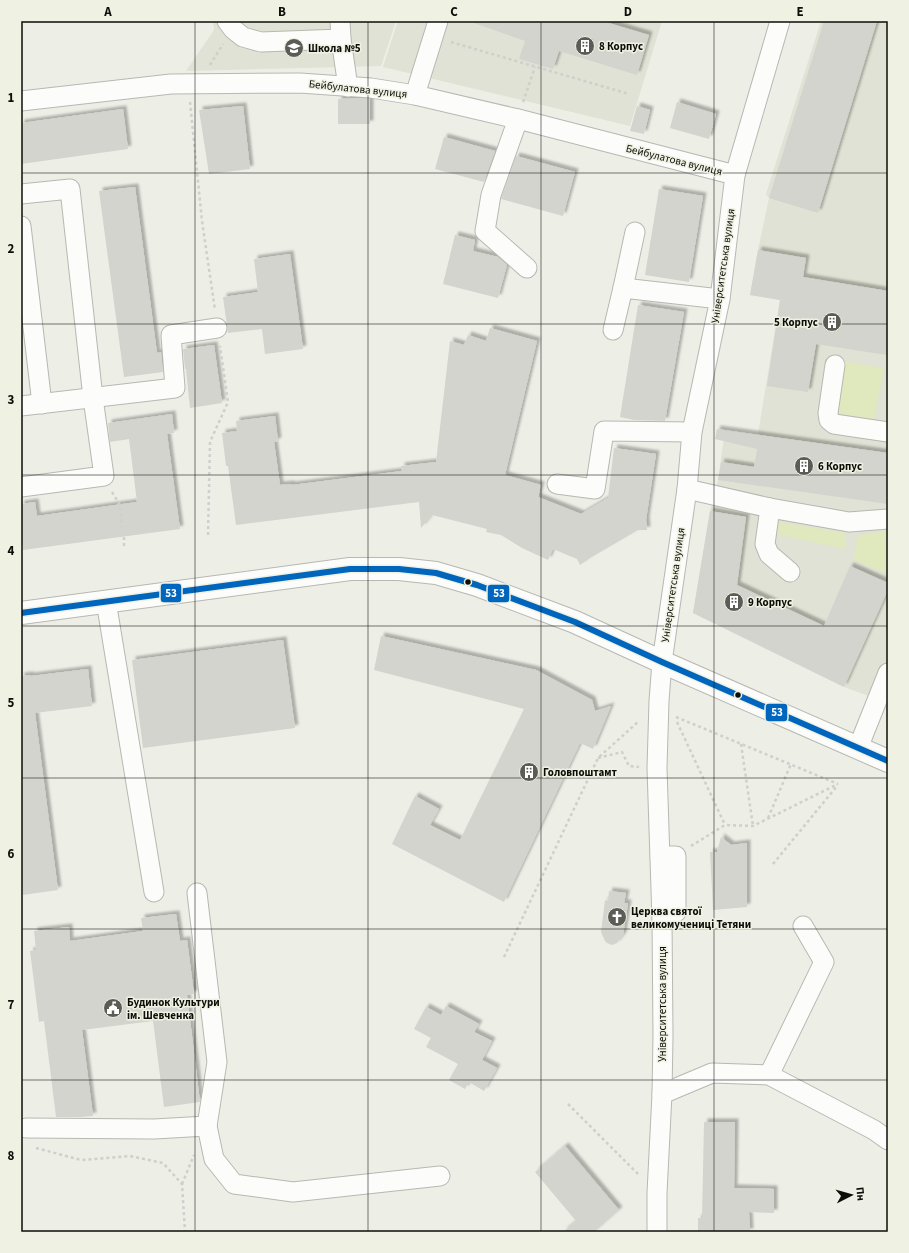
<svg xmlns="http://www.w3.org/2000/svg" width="909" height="1253" font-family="'Source Sans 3',sans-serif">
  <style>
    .built { fill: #dfe2d4 }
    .green { fill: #e0e8be }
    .building { fill: #d3d4ce; filter: url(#shadow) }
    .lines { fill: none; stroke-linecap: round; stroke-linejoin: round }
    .minor-casing { stroke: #b7b8b2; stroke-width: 21 }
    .highway-casing { stroke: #b7b8b2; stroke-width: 24 }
    .path { stroke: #cfcfcd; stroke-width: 2.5; stroke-dasharray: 3 3; stroke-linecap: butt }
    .minor { stroke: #fcfcfb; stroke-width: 19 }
    .highway { stroke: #fcfcfb; stroke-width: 22 }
    .bus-1-casing { stroke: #eff2e3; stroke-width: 9 }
    .bus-1 { stroke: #0065bd; stroke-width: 6 }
    .grid { fill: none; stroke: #0d0e09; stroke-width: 1; stroke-opacity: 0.55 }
    .bus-dot { fill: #0d0e09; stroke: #eff2e3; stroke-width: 1.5 }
    .labels { text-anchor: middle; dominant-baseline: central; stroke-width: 3; stroke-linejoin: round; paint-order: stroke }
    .poi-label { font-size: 11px; font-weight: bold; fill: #0d0e09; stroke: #eff2e3; text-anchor: start }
    .street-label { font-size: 11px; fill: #0d0e09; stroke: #eff2e3 }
    .line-badge { stroke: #eff2e3; stroke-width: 1.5 }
    .badge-label { font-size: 11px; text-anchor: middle; font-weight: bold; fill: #fff }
    .neatline { fill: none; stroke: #0d0e09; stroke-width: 1.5 }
    .grid-label { font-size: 13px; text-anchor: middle; font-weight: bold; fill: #0d0e09 }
  </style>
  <defs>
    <filter id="shadow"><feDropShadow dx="3.5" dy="-3.5" stdDeviation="1" flood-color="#0004"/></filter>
  </defs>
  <rect width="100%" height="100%" fill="#edeee6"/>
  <!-- built -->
  <g class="built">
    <path d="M 213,21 L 396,21 L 381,66 L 186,71 L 214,30 Z"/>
    <path d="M 398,21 L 662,21 L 630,126 L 383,67 Z"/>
    <path d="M 821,21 L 888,21 L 888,703 L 844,687 L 693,613 L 710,511 L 718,480 L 725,430 L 758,434 L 780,300 L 750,295 L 758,250 L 769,198 L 766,194 Z"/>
  </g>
  <!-- green -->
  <g class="green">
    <path d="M 842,361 L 884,368 L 874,419 L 834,413 Z"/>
    <path d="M 773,521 L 846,533 L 845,549 L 772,533 Z"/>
    <path d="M 888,530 L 888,574 L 854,560 L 857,536 Z"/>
  </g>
  <!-- building -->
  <g class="building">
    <path d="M 475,21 L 602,21 L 649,35 L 637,75 L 559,51 L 553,69 L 519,59 L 525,41 L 474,23 Z"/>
    <path d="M 824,21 L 877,21 L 818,213 L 769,198 Z"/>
    <path d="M 364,98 L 370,99 L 370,124 L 338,124 L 338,99 Z"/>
    <path d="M 677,102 L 716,114 L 709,139 L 670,128 Z"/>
    <path d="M 243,106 L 250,169 L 209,174 L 199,110 Z"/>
    <path d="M 637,106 L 650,110 L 644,134 L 630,131 Z"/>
    <path d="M 123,109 L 128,149 L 21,164 L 21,123 Z"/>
    <path d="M 444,137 L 495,151 L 484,182 L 435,169 Z"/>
    <path d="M 516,156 L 575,172 L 563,216 L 501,199 Z"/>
    <path d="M 135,187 L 157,353 L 161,352 L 163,372 L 124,377 L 99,191 Z"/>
    <path d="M 659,189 L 703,196 L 689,282 L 645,275 Z"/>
    <path d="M 455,235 L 475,240 L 473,251 L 498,257 L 507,265 L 498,298 L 443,284 Z"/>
    <path d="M 758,250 L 806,258 L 803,277 L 888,291 L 888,347 L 887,355 L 816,344 L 808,392 L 767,386 L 780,300 L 750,295 Z"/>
    <path d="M 290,254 L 303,349 L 265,354 L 262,329 L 228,333 L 223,297 L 258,292 L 254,259 Z"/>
    <path d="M 638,305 L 684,312 L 665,421 L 634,420 L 620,417 Z"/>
    <path d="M 490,328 L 537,341 L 505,475 L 541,485 L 538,497 L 581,514 L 608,498 L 614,448 L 656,454 L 646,520 L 647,530 L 638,530 L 590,558 L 580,565 L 577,559 L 553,549 L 548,560 L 522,548 L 501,535 L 486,532 L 487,529 L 432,515 L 421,528 L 419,502 L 236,525 L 228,466 L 226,466 L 222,433 L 237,431 L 236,421 L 275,416 L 278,441 L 274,442 L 280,485 L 291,484 L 292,485 L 402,471 L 401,466 L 436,462 L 450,341 L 464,345 L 468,335 L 486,341 Z"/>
    <path d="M 214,345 L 222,403 L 190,408 L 186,369 L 185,369 L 183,349 Z"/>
    <path d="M 172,414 L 174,433 L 167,434 L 180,529 L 23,550 L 21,534 L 21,504 L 35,502 L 37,516 L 137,502 L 129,439 L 110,442 L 108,423 Z"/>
    <path d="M 717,429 L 888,453 L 888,504 L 718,480 L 721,462 L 754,467 L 757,449 L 715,439 Z"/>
    <path d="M 710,511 L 746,517 L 737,585 L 824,626 L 850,566 L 888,583 L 888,590 L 844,687 L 693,613 Z"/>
    <path d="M 381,636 L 536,670 L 592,700 L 595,711 L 611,706 L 593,749 L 580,743 L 504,902 L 392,844 L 415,796 L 439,809 L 430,825 L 460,840 L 524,709 L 374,670 Z"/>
    <path d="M 283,640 L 295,728 L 143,748 L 132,660 Z"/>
    <path d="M 88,669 L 92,706 L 35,713 L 58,890 L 23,895 L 21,878 L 21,676 L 30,675 L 31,676 Z"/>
    <path d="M 721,837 L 731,845 L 747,843 L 747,907 L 713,910 L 710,852 L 717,852 Z"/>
    <path d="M 609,891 L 626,893 L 624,903 L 628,903 L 623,935 L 617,943 L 612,945 L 607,943 L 605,941 L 601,932 L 605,900 L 608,901 Z"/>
    <path d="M 176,914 L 180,941 L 187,940 L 194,994 L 187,995 L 200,1102 L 164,1107 L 153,1021 L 82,1030 L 93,1116 L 81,1117 L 56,1117 L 44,1021 L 39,1022 L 30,951 L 36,950 L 34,931 L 69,927 L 70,941 L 143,931 L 141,918 Z"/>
    <path d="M 446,1006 L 479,1024 L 474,1032 L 492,1041 L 482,1060 L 497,1068 L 484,1091 L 469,1082 L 465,1089 L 449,1080 L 458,1064 L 426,1047 L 431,1038 L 414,1029 L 426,1007 L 441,1015 Z"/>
    <path d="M 704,1122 L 735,1122 L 734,1188 L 774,1189 L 774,1213 L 749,1212 L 750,1232 L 698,1232 L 698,1218 L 702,1218 Z"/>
    <path d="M 565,1146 L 619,1210 L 594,1232 L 563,1232 L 576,1221 L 535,1172 Z"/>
  </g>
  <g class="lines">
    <!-- minor casing -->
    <g class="minor-casing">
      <g id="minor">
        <path d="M 227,21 L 233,29 L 243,37 L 261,42 L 341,39 L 340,21"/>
        <path d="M 341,39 L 348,87"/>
        <path d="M 415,95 L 438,21"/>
        <path d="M 21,101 L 171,84 L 300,83 L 371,88 L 415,95 L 518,119 L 735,175"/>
        <path d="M 518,119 L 491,195 L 485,231 L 527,268"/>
        <path d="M 21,194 L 70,189 L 93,398 L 104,476 L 21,487"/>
        <path d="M 21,226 L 42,404"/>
        <path d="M 623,288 L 635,232"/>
        <path d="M 613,330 L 623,288 L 720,299"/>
        <path d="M 835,365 L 828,413 L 829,420 L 834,424 L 888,432"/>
        <path d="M 21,406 L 175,388 L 171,335 L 217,328"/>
        <path d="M 557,484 L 595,489 L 604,431 L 692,432"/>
        <path d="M 687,489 L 770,508 L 849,522 L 888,519"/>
        <path d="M 770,508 L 765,544 L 769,554 L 790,572"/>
        <path d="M 106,601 L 154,892"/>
        <path d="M 858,748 L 888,673"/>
        <path d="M 660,856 L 676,856 L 676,912 L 662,920"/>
        <path d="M 769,1075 L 824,962 L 803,926"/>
        <path d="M 662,1094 L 712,1073 L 769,1075 L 874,1130 L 888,1140"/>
        <path d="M 207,1126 L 214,1159 L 234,1184 L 293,1192 L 440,1176"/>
        <path d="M 26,1128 L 154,1129 L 207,1126 L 217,1062 L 197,893"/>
        <path d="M 657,1232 L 657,1193 L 662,1094 L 663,1036 L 662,920 L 657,768 L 659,701 L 662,662 L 687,489 L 692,432 L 720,299 L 735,175 L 780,21"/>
      </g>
    </g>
    <!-- highway casing -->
    <g class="highway-casing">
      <path id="highway" d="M 21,613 L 350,569 L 399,569 L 436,573 L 477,585 L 575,622 L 662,662 L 888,761"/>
    </g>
    <!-- path -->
    <g class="path">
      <path d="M 451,42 L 629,94"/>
      <path d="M 210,65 L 223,44"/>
      <path d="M 190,102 L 202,221 L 215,310"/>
      <path d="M 523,102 L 535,67"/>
      <path d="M 112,492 L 120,505 L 122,527"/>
      <path d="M 208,535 L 210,442 L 228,402 L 220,346"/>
      <path d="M 124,537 L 124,547"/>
      <path d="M 676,717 L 838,784"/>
      <path d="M 677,722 L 725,825"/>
      <path d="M 741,744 L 753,826"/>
      <path d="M 598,758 L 622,752 L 629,766 L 639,767"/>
      <path d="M 768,818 L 791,764"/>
      <path d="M 691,846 L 725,825 L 753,826 L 838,784"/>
      <path d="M 773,864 L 837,786"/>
      <path d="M 504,957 L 598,758 L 639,721"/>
      <path d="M 568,1104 L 639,1175"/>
      <path d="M 36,1148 L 81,1160 L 130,1156 L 163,1163 L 182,1184 L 185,1232"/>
      <path d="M 182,1184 L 194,1155"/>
    </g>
    <!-- minor -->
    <use href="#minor" class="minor"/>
    <!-- highway -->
    <use href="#highway" class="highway"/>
    <!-- bus-1 casing -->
    <g class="bus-1-casing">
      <path id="bus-1" d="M 21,613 L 350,569 L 399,569 L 436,573 L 477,585 L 575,622 L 662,662 L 888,761"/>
    </g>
    <!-- bus-1 -->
    <use href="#bus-1" class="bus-1"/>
  </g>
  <!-- grid -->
  <path class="grid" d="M 195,21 L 195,1232M 368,21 L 368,1232M 541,21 L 541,1232M 714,21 L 714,1232M 21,173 L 888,173M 21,324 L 888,324M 21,475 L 888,475M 21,626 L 888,626M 21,778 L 888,778M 21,929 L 888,929M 21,1080 L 888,1080"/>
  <!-- icons -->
  <defs>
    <g id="building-disc" transform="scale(1)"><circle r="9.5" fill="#5b5c56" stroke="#eff2e3"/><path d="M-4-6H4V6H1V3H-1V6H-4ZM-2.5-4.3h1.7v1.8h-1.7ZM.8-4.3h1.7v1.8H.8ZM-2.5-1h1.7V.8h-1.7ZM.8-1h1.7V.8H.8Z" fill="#fff"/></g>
    <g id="school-disc" transform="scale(1)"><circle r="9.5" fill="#5b5c56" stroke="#eff2e3"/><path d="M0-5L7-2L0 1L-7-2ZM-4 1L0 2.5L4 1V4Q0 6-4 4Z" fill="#fff"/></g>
    <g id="church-disc" transform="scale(1)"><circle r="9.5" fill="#5b5c56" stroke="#eff2e3"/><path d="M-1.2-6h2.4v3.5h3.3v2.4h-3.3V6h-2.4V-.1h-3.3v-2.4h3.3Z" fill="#fff"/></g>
    <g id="civic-disc" transform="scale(1)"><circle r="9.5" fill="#5b5c56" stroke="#eff2e3"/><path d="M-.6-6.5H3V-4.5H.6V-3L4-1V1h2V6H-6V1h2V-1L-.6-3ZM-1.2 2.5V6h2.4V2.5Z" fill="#fff"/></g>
  </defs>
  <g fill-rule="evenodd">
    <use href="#building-disc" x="585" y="46"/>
    <use href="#school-disc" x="294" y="48"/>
    <use href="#building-disc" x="832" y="322"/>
    <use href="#building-disc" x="804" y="466"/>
    <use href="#building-disc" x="734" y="602"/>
    <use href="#building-disc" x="529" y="772"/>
    <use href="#church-disc" x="617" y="917"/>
    <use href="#civic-disc" x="113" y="1008"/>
  </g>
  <!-- markers -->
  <g class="bus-dot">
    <circle cx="468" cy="582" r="3.5"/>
    <circle cx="738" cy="695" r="3.5"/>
  </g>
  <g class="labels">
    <!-- poi labels -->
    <g class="poi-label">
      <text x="599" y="46">8 Корпус</text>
      <text x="308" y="48">Школа №5</text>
      <text x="818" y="322" text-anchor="end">5 Корпус</text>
      <text x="818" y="466">6 Корпус</text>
      <text x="748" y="602">9 Корпус</text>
      <text x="543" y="772">Головпоштамт</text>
      <text x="631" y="911">Церква святої<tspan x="631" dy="13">великомучениці Тетяни</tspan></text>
      <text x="127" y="1002">Будинок Культури<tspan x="127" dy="13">ім. Шевченка</tspan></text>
    </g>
    <!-- street labels -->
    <g class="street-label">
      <text transform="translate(358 89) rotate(6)">Бейбулатова вулиця</text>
      <text transform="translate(674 160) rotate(14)">Бейбулатова вулиця</text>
      <text transform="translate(723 266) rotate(-82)">Університетська вулиця</text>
      <text transform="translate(673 585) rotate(-82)">Університетська вулиця</text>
      <text transform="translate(662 1004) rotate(-90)">Університетська вулиця</text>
    </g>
  </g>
  <g class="line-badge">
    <rect x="160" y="583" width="22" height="20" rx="4" fill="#0065bd"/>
    <rect x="487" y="584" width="23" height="19" rx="4" fill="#0065bd"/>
    <rect x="765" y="703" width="23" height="19" rx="4" fill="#0065bd"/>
  </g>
  <g class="badge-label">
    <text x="171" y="597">53</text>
    <text x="499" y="597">53</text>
    <text x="777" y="716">53</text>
  </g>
  <!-- border -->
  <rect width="909" height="1253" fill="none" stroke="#eff2e3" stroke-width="44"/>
  <!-- north arrow -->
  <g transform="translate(851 1195) rotate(84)" stroke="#eff2e3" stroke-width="3" paint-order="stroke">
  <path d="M0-3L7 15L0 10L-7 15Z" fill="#0d0e09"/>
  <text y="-6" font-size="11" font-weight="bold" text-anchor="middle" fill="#0d0e09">Пн</text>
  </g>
  <rect x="22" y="22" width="865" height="1209" class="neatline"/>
  <g class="grid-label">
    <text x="108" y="16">A</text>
    <text x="282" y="16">B</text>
    <text x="454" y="16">C</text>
    <text x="628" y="16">D</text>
    <text x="800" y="16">E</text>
    <text x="11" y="102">1</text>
    <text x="11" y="253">2</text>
    <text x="11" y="404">3</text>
    <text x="11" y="555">4</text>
    <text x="11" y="707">5</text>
    <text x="11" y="858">6</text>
    <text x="11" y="1009">7</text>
    <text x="11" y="1160">8</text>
  </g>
</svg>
